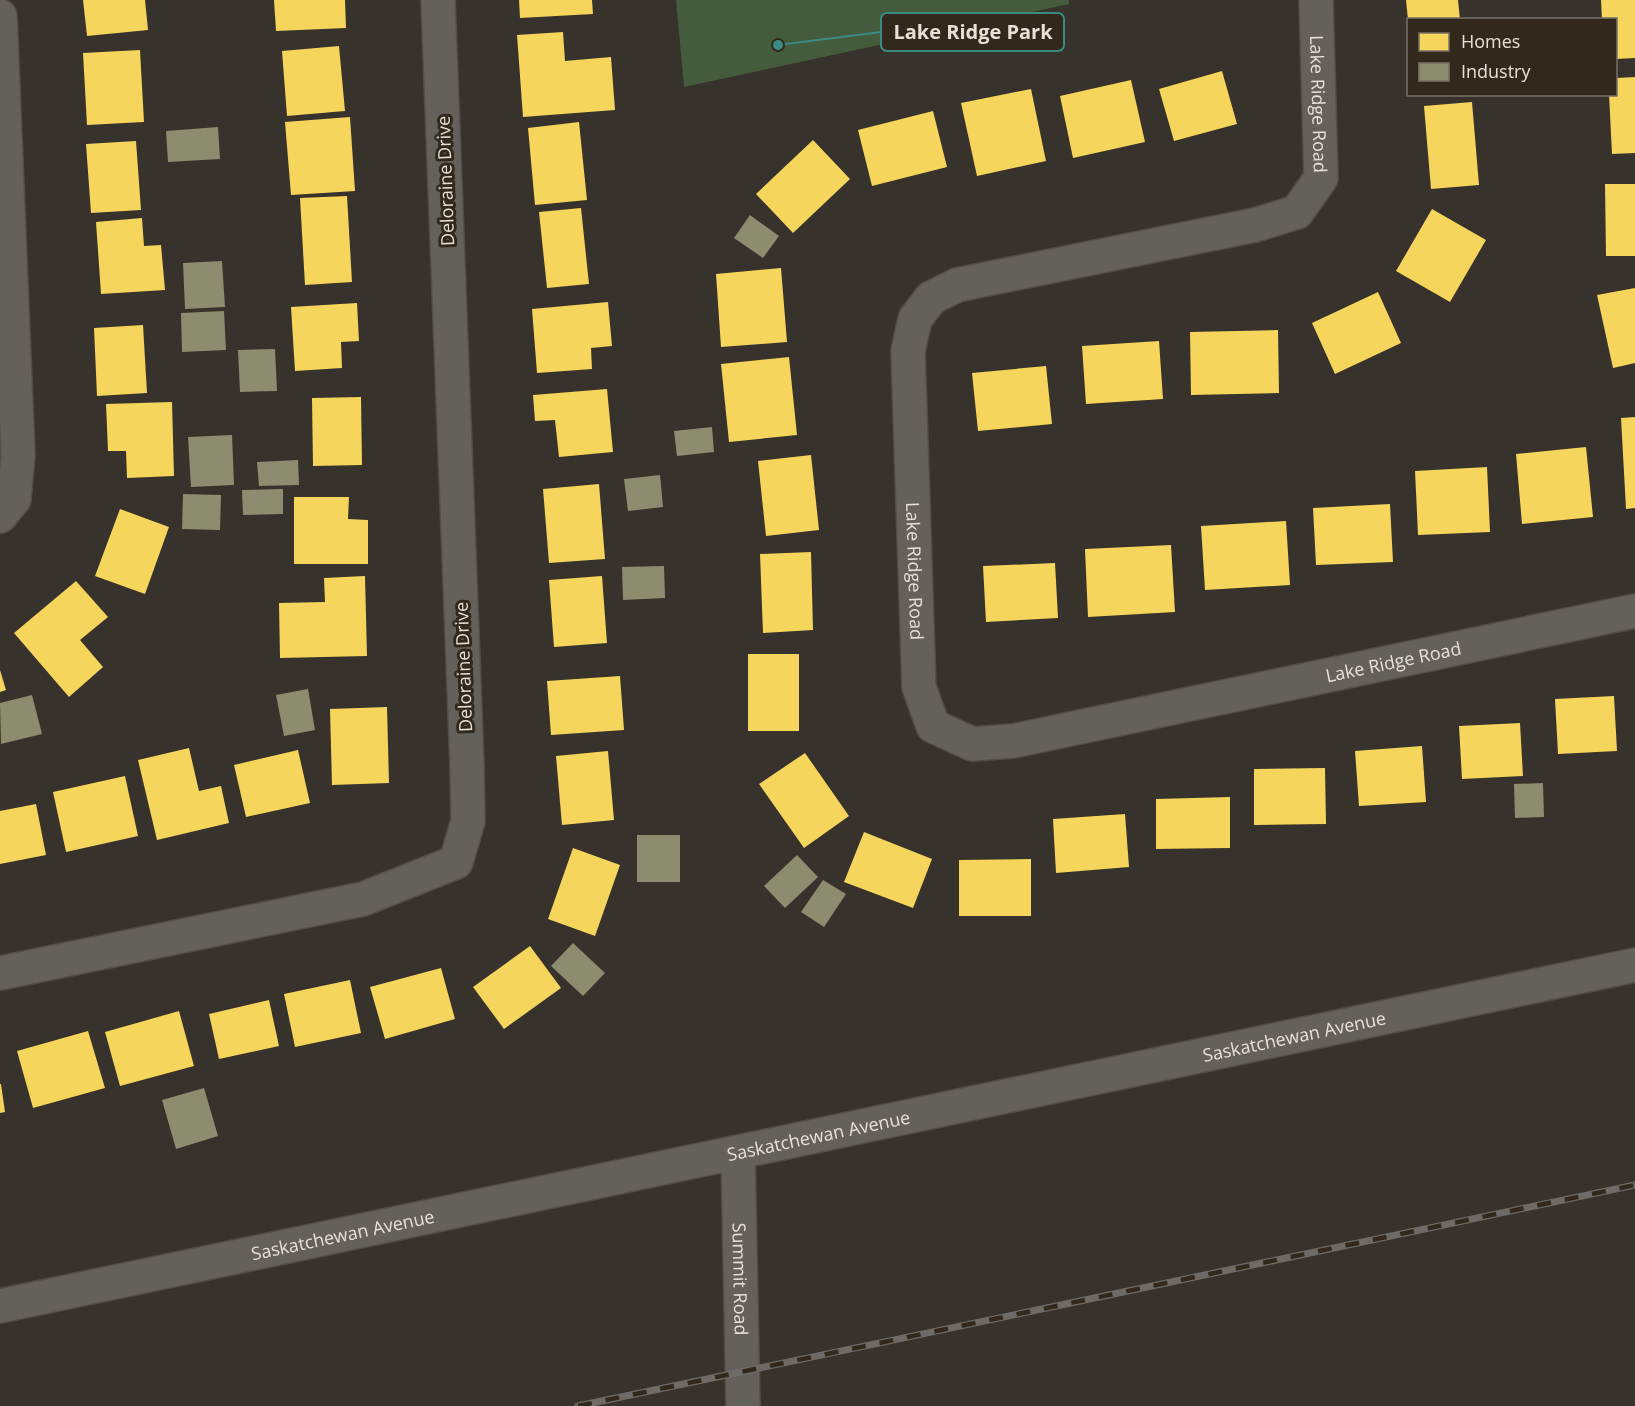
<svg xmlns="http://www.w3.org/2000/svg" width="1635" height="1406" font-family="'Open Sans',sans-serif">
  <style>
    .green { fill: #445c3b }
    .homes { fill: #f6d55c }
    .industry { fill: #8c8c6e }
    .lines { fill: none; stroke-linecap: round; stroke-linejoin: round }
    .street-casing { stroke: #524d48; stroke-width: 36 }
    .secondary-casing { stroke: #524d48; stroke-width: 36 }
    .street { stroke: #64615c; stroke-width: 33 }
    .secondary { stroke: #64615c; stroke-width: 33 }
    .rail-casing { stroke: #6e6b66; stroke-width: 7 }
    .rail { stroke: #32291c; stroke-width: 4.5; stroke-dasharray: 14; stroke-linecap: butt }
    .labels { text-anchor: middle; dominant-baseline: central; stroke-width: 6; stroke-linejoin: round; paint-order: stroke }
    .street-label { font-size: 18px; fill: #e6e0d8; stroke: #32291c }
    .leader { fill: none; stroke: #3a8b83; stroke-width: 2 }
    .callout-dot { fill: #3a8b83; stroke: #32291c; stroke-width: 2 }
    .callout { fill: #32291c; stroke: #3a8b83; stroke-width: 2 }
    .callout-label { font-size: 20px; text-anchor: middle; font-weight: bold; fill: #e6e0d8 }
  </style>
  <rect width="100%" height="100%" fill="#37322b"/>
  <!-- green -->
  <path class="green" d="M 676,0 L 1069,0 L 1069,4 L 684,87 Z"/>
  <!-- homes -->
  <g class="homes">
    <path d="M 83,0 L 145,0 L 148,30 L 87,36 Z"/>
    <path d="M 274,0 L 345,0 L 346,28 L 276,31 Z"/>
    <path d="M 519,0 L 592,0 L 593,14 L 520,18 Z"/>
    <path d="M 1406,0 L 1458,0 L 1460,20 L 1408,20 Z"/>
    <path d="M 1601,0 L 1635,0 L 1635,58 L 1616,59 L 1616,20 L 1602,20 Z"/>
    <path d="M 563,32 L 565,61 L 611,57 L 615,110 L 523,117 L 517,35 Z"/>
    <path d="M 339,46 L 345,111 L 287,116 L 282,51 Z"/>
    <path d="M 140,50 L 144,122 L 87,125 L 83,53 Z"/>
    <path d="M 1222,71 L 1237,124 L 1174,141 L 1159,89 Z"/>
    <path d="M 1635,77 L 1635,153 L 1612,154 L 1609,94 L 1616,94 L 1616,78 Z"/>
    <path d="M 1131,80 L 1145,142 L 1073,158 L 1060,96 Z"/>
    <path d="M 1031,89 L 1046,161 L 977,176 L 961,103 Z"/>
    <path d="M 1472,102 L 1479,185 L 1431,189 L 1424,106 Z"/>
    <path d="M 933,111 L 947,167 L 872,186 L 858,130 Z"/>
    <path d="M 350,117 L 355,191 L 291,195 L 285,122 Z"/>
    <path d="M 579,122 L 587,200 L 535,205 L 528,128 Z"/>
    <path d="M 813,140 L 850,179 L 793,233 L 756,194 Z"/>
    <path d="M 136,141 L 141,210 L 91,213 L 86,144 Z"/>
    <path d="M 1605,184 L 1635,184 L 1635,256 L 1606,256 Z"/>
    <path d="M 347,196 L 352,282 L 305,285 L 300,198 Z"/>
    <path d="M 581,208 L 589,284 L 547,288 L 539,212 Z"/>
    <path d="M 1432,209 L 1486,240 L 1450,302 L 1396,271 Z"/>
    <path d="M 142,218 L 144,246 L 161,245 L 165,290 L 101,294 L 96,222 Z"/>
    <path d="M 781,268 L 787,342 L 721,347 L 716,274 Z"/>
    <path d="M 1635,288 L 1635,363 L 1613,368 L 1597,295 Z"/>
    <path d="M 1378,292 L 1401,343 L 1335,374 L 1312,323 Z"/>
    <path d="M 608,302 L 612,346 L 591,348 L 592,369 L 537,373 L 532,309 Z"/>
    <path d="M 357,303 L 359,341 L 341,342 L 342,368 L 295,371 L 291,307 Z"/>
    <path d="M 143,325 L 147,393 L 97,396 L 94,328 Z"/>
    <path d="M 1278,330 L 1279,393 L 1191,395 L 1190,332 Z"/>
    <path d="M 1159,341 L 1163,399 L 1086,404 L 1082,346 Z"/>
    <path d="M 789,357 L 797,435 L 729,442 L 721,364 Z"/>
    <path d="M 1046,366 L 1052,424 L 978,431 L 972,373 Z"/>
    <path d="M 607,389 L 613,452 L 559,457 L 555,420 L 535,421 L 533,395 Z"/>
    <path d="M 361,397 L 362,465 L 313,466 L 312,398 Z"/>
    <path d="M 172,402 L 174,476 L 127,478 L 126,451 L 108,451 L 106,404 Z"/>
    <path d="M 1635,417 L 1635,508 L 1626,509 L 1621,418 Z"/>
    <path d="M 1586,447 L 1593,517 L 1522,524 L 1516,454 Z"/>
    <path d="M 811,455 L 819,530 L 766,536 L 758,461 Z"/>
    <path d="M 1487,467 L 1490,532 L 1418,535 L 1415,471 Z"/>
    <path d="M 599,484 L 605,559 L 549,563 L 543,489 Z"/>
    <path d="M 294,497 L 349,497 L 348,519 L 368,520 L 368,564 L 294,564 Z"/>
    <path d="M 1390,504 L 1393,562 L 1316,565 L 1313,508 Z"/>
    <path d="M 120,509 L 169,527 L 145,594 L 95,576 Z"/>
    <path d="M 1286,521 L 1290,585 L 1205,590 L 1201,526 Z"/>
    <path d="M 1171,545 L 1175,612 L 1088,617 L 1085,549 Z"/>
    <path d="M 811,552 L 813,630 L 763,633 L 760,554 Z"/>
    <path d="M 1055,563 L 1058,618 L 986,622 L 983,566 Z"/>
    <path d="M 365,576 L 367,656 L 280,658 L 279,603 L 325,602 L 324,578 Z"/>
    <path d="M 602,576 L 607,643 L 554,647 L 549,580 Z"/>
    <path d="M 76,581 L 108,617 L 80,640 L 103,667 L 69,697 L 14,633 Z"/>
    <rect x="748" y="654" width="51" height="77"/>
    <path d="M 0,670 L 6,690 L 0,692 Z"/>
    <path d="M 620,676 L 624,730 L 551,735 L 547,681 Z"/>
    <path d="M 1614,696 L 1617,751 L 1558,754 L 1555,699 Z"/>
    <path d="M 387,707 L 389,783 L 332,785 L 330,709 Z"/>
    <path d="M 1520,723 L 1523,776 L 1462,779 L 1459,726 Z"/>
    <path d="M 1422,746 L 1426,802 L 1359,806 L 1355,751 Z"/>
    <path d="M 189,748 L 199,791 L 221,786 L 229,823 L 157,840 L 138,760 Z"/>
    <path d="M 298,750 L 310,803 L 246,817 L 234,765 Z"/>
    <path d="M 608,751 L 614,820 L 562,825 L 556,756 Z"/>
    <path d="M 805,753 L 849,816 L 804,848 L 759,784 Z"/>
    <path d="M 1325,768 L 1326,824 L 1254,825 L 1254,769 Z"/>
    <path d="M 125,776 L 138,836 L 66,852 L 53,792 Z"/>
    <path d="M 1230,797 L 1230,848 L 1156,849 L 1156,799 Z"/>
    <path d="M 36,804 L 46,855 L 0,864 L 0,811 Z"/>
    <path d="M 1125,814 L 1129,867 L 1056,873 L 1053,819 Z"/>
    <path d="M 864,832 L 932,859 L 913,908 L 844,882 Z"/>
    <path d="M 573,848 L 620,865 L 595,936 L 548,919 Z"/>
    <path d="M 1031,859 L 1031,916 L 959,916 L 959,860 Z"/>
    <path d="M 530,946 L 561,988 L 504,1029 L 473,987 Z"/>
    <path d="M 441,968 L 455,1019 L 385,1039 L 370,987 Z"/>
    <path d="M 350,980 L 361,1033 L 295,1047 L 284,994 Z"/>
    <path d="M 269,1000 L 279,1046 L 219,1059 L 209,1014 Z"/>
    <path d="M 179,1011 L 194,1066 L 120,1086 L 105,1032 Z"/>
    <path d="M 88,1031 L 105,1088 L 33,1108 L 17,1051 Z"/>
    <path d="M 0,1084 L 1,1084 L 5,1112 L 0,1113 Z"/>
  </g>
  <!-- industry -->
  <g class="industry">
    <path d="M 218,127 L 220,159 L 168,162 L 166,131 Z"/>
    <path d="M 750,215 L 779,236 L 763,258 L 734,238 Z"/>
    <path d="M 222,261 L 225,307 L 185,309 L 183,263 Z"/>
    <path d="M 224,311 L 226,350 L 182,352 L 181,313 Z"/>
    <path d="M 275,349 L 277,391 L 240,392 L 238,350 Z"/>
    <path d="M 712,427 L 714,452 L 677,456 L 674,431 Z"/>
    <path d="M 232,435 L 234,485 L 191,487 L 188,437 Z"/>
    <path d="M 298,460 L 299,485 L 259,486 L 257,462 Z"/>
    <path d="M 660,475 L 663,507 L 628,511 L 624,479 Z"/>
    <path d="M 283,489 L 283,514 L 243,515 L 242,490 Z"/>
    <path d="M 183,494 L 221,495 L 220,530 L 182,529 Z"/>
    <path d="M 664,566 L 665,598 L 623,600 L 622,567 Z"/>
    <path d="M 308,689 L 315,730 L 284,736 L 276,695 Z"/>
    <path d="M 32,695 L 42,734 L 1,744 L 0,703 Z"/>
    <path d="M 1543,783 L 1544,817 L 1515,818 L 1514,784 Z"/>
    <rect x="637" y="835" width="43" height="47"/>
    <path d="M 797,855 L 818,877 L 785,908 L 764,886 Z"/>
    <path d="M 823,880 L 846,894 L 824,927 L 801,912 Z"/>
    <path d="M 573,943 L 605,973 L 583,996 L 551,966 Z"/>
    <path d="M 204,1088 L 218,1136 L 176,1149 L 162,1100 Z"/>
  </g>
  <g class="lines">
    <!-- street casing -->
    <g class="street-casing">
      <g id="street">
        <path id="s1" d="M 1316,0 L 1321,178 L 1297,212 L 1255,225 L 957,285 L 931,298 L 915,319 L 908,351 L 919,687 L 933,726 L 972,744 L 1013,741 L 1635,611"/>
        <path d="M 0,16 L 18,455 L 14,499 L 0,516"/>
        <path d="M 0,973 L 363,899 L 456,862 L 468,821 L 467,766 L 438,0"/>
        <path id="s2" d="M 738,1153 L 743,1406"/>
      </g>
    </g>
    <!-- secondary casing -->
    <g class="secondary-casing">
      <g id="secondary">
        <path id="s3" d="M 0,1306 L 1635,965"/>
      </g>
    </g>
    <!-- street -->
    <use href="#street" class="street"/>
    <!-- secondary -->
    <use href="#secondary" class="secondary"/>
    <!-- rail casing -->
    <g class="rail-casing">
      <path id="rail" d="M 578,1406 L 1635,1185"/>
    </g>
    <!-- rail -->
    <use href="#rail" class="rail"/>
  </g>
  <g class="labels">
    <!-- street labels -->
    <g class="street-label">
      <text stroke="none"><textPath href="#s1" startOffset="104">Lake Ridge Road</textPath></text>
      <text transform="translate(445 181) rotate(-92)">Deloraine Drive</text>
      <text stroke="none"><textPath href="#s1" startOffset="876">Lake Ridge Road</textPath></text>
      <text stroke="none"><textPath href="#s1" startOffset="1506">Lake Ridge Road</textPath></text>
      <text transform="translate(463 667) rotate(-92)">Deloraine Drive</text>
      <text stroke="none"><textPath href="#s3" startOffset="1322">Saskatchewan Avenue</textPath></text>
      <text stroke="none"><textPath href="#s3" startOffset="836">Saskatchewan Avenue</textPath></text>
      <text stroke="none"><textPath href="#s3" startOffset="350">Saskatchewan Avenue</textPath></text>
      <text stroke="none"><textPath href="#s2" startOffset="126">Summit Road</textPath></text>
    </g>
  </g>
  <!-- callouts -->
  <path class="leader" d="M778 45L881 32"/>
  <circle class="callout-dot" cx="778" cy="45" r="6"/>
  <rect class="callout" x="881" y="13" width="183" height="38" rx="6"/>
  <g class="callout-label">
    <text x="973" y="39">Lake Ridge Park</text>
  </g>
  <!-- legend -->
  <rect x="1407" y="18" width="210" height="78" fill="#32291c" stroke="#7a7267" stroke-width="1.5"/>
  <rect x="1419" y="33" width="30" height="18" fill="#f6d55c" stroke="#7a7267" stroke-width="1.5"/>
  <text x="1461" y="48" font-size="18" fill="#e6e0d8">Homes</text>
  <rect x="1419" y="63" width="30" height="18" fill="#8c8c6e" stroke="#7a7267" stroke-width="1.5"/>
  <text x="1461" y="78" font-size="18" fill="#e6e0d8">Industry</text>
</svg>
